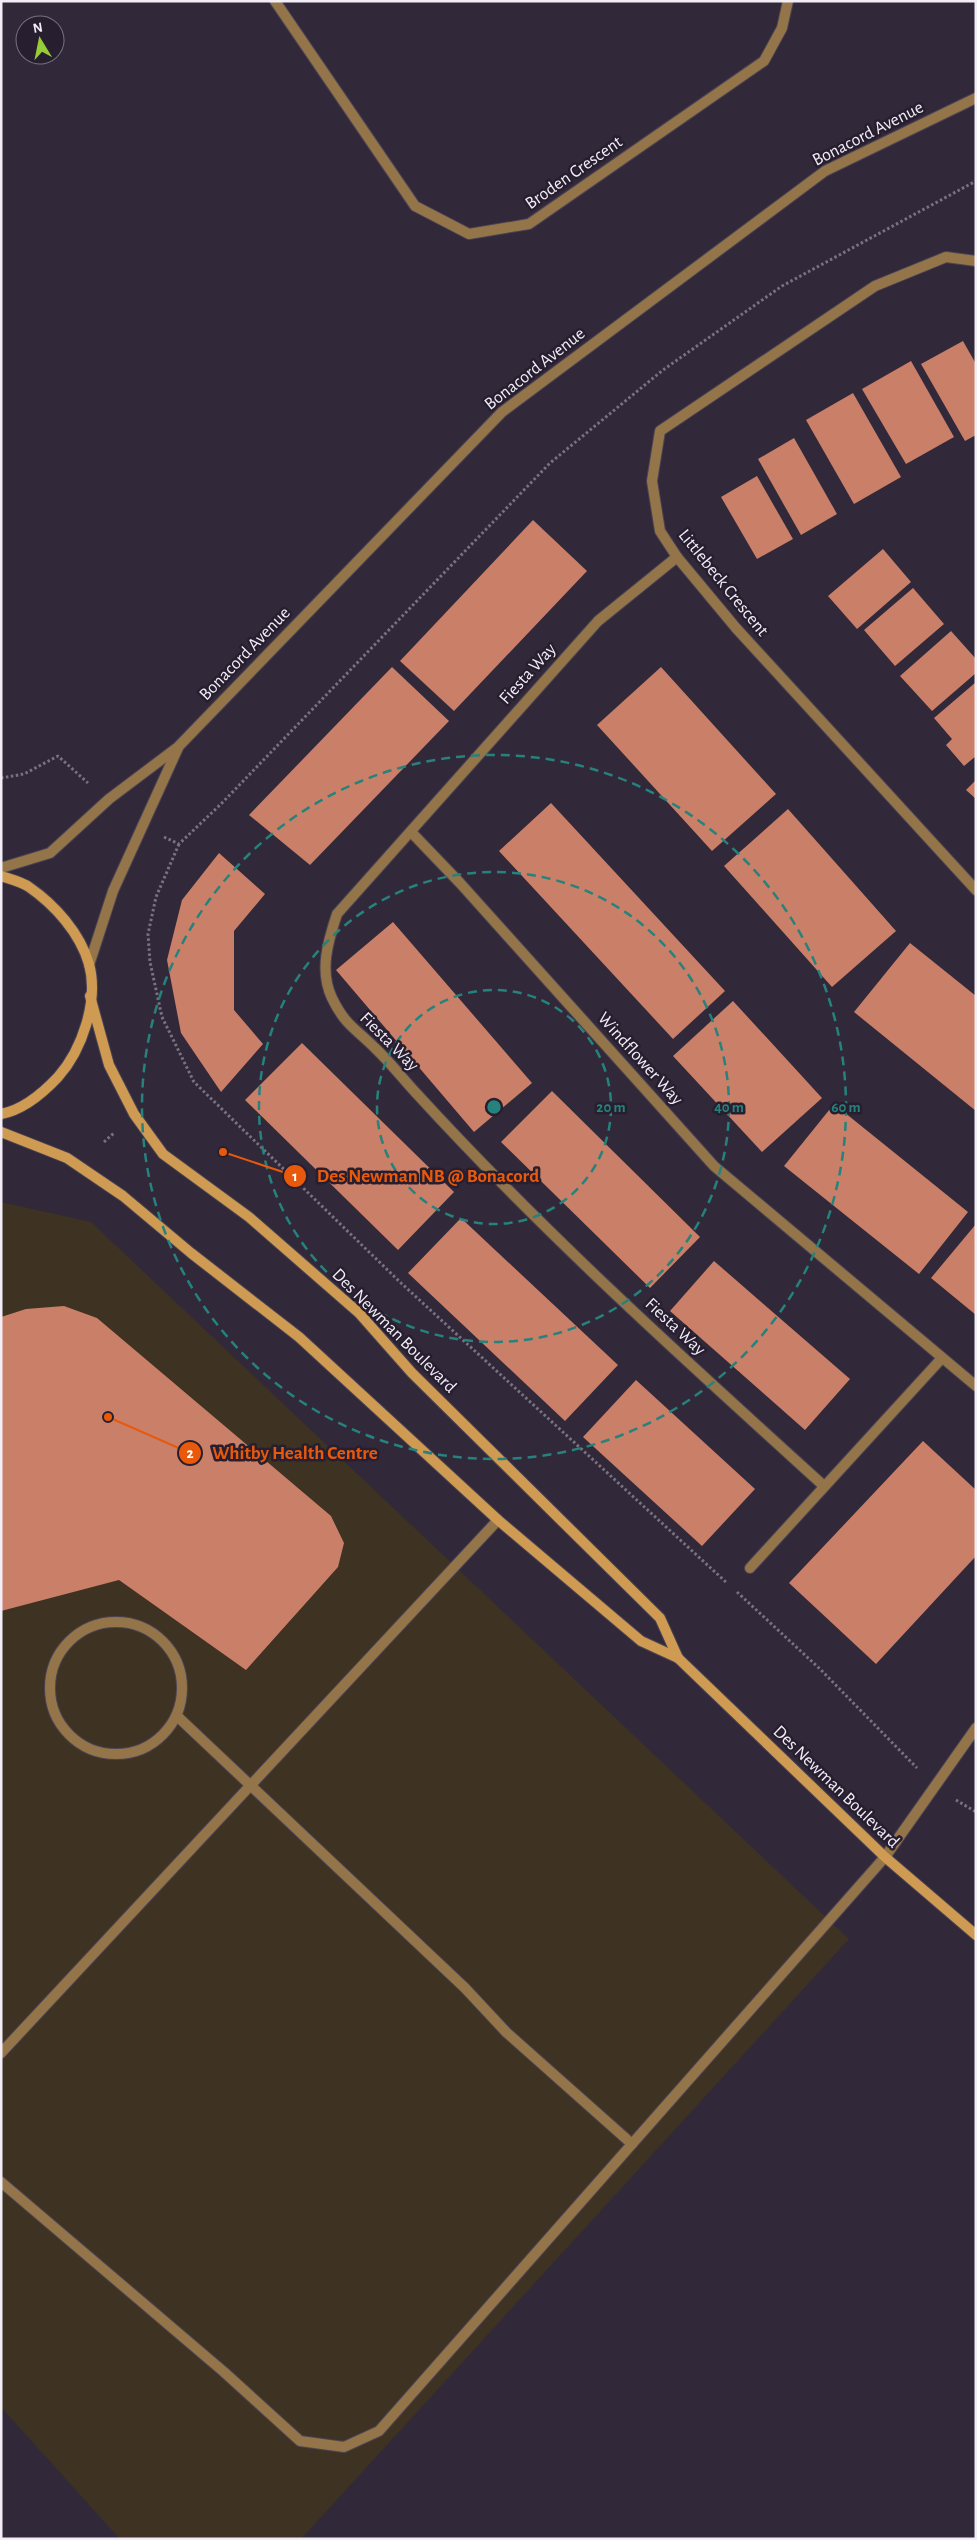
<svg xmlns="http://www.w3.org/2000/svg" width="977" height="2540" font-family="'Alegreya Sans',sans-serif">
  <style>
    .medical { fill: #3e3223 }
    .building { fill: #ca7f68 }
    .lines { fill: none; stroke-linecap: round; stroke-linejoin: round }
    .lane-casing { stroke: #4c4454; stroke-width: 12 }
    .street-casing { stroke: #4c4454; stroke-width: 12 }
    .secondary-casing { stroke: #4c4454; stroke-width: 12 }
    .path { stroke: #797280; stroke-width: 3; stroke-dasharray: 2.5 2.5; stroke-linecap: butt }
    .lane { stroke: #947449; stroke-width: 10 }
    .street { stroke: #947449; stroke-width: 10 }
    .secondary { stroke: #cf9b53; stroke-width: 10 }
    .ring { fill: none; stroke: #26827c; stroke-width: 2.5; stroke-dasharray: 9 6 }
    .labels { text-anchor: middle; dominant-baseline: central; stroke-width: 5; stroke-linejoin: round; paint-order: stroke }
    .street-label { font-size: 18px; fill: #f2edf7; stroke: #271f2f }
    .centre { fill: #26827c; stroke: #271f2f; stroke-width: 2.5 }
    .ring-label { font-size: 15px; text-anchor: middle; font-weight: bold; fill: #26827c; stroke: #271f2f; stroke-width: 5; stroke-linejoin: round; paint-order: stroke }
    .leader { fill: none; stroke: #e8590c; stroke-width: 2 }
    .callout-dot { fill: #e8590c; stroke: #271f2f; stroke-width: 2 }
    .mark-label { font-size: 15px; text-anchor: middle; font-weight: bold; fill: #fff }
    .callout-label { font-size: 19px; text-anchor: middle; font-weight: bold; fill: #e8590c; stroke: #271f2f; stroke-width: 5; stroke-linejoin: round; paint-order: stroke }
  </style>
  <rect width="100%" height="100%" fill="#312939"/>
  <!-- medical -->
  <path class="medical" d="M 1,1202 L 91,1222 L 849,1939 L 301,2539 L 120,2539 L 1,2407 Z"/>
  <!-- building -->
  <g class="building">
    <path d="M 963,341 L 976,364 L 976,435 L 965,441 L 921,364 Z"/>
    <path d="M 911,361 L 954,437 L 906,464 L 862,389 Z"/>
    <path d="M 853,393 L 901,477 L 854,504 L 806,420 Z"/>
    <path d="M 794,438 L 837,514 L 801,535 L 758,459 Z"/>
    <path d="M 757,476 L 793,539 L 757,559 L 721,497 Z"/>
    <path d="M 533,520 L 587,571 L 454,711 L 400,661 Z"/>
    <path d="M 883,549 L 911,582 L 857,629 L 828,596 Z"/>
    <path d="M 913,588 L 944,624 L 895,666 L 864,630 Z"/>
    <path d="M 951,631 L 976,659 L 976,673 L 932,711 L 900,676 Z"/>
    <path d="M 392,667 L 449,721 L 310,865 L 249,815 Z"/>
    <path d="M 661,667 L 776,794 L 712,851 L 597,725 Z"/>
    <path d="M 976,682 L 976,756 L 964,766 L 946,745 L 952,739 L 934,718 Z"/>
    <path d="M 976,780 L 976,799 L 966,790 Z"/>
    <path d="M 551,803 L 725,991 L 673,1039 L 499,851 Z"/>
    <path d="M 788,809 L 896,931 L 832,987 L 724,866 Z"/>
    <path d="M 219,853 L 265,894 L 234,931 L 234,1010 L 263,1044 L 221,1092 L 181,1033 L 167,960 L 182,900 Z"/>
    <path d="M 393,922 L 532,1083 L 474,1132 L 336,970 Z"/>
    <path d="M 910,943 L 976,996 L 976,1111 L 854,1012 Z"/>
    <path d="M 733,1001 L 822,1098 L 762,1152 L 673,1056 Z"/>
    <path d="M 302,1043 L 454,1192 L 398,1250 L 245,1100 Z"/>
    <path d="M 552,1091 L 700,1237 L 650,1288 L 501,1142 Z"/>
    <path d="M 834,1104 L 968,1212 L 919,1274 L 784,1166 Z"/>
    <path d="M 461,1218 L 618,1365 L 565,1421 L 408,1273 Z"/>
    <path d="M 976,1224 L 976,1315 L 931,1278 Z"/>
    <path d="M 714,1261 L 850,1379 L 805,1430 L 670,1311 Z"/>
    <path d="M 64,1306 L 97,1318 L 331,1516 L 344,1543 L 338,1567 L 246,1670 L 119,1580 L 1,1611 L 1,1317 L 26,1309 Z"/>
    <path d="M 636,1380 L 755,1489 L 702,1546 L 583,1437 Z"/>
    <path d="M 923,1441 L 976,1490 L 976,1556 L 876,1664 L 789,1583 Z"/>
  </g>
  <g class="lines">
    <!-- lane casing -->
    <g class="lane-casing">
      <g id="lane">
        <path d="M 677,557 L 598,621 L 337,914 C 328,941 319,971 332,998 C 345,1025 355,1028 375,1048 C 390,1062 403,1079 417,1094 C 544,1233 685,1360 824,1486"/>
        <path d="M 412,833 L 460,883 L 714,1166 L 976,1386"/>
        <path d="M 750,1568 L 942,1358"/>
        <circle cx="116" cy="1688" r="66"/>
        <path d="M 177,1716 L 465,1988 L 506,2032 L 632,2144"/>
        <path d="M 1,2053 L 498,1520"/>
        <path d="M 1,2182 L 224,2372 L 300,2441 L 344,2447 L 379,2431 L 885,1857"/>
      </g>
    </g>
    <!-- street casing -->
    <g class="street-casing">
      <g id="street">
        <path d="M 275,1 L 415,206 L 469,234 L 529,224 L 764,61 L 782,28 L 788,1"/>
        <path d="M 976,261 L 946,257 L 875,286 L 660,431 L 652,481 L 660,531 L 677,557 L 736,628 L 976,890"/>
        <path d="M 1,868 L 50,853 L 109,799 L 178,747 L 502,412 L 825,171 L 976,98"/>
        <path d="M 89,965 L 113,891 L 178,748"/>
        <path d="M 885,1857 L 976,1728"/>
      </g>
    </g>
    <!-- secondary casing -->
    <g class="secondary-casing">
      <g id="secondary">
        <path d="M 1,876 C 10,879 22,882 29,887 C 55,905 80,933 89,964 C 99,1001 82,1050 58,1077 C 43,1093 23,1110 1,1114"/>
        <path d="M 90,996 L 109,1065 L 134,1114 L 163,1154 L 249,1217 L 359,1313 L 412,1373 L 660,1618 L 678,1658"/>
        <path d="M 1,1132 L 67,1158 L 123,1196 L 191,1253 L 299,1337 L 498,1520 L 641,1641 L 678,1658 L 885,1857 L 976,1935"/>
      </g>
    </g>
    <!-- path -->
    <g class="path">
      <path d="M 1,778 L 24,774 L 58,756 L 88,783"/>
      <path d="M 164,837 L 179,844 L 221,804 L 550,463 L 663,370 L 782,286 L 976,181"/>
      <path d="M 179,844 L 156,897 L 148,934 L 150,962 L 162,1017 L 194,1082 L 401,1283 L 727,1583"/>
      <path d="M 104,1142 L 115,1132"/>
      <path d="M 737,1592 L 820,1669 L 917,1768"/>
      <path d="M 956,1800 L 976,1812"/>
    </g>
    <!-- lane -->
    <use href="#lane" class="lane"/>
    <!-- street -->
    <use href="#street" class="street"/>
    <!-- secondary -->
    <use href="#secondary" class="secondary"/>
  </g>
  <!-- distance rings -->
  <g class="ring">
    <circle cx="494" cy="1107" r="117"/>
    <circle cx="494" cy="1107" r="235"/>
    <circle cx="494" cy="1107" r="352"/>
  </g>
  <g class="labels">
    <!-- street labels -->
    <g class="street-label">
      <text transform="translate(868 134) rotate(-27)">Bonacord Avenue</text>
      <text transform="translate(574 173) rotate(-35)">Broden Crescent</text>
      <text transform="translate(535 369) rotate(-38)">Bonacord Avenue</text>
      <text transform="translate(723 583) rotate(51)">Littlebeck Crescent</text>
      <text transform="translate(245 654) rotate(-46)">Bonacord Avenue</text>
      <text transform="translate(528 674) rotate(-48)">Fiesta Way</text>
      <text transform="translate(389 1042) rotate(45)">Fiesta Way</text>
      <text transform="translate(640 1059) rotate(48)">Windflower Way</text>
      <text transform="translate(675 1327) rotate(43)">Fiesta Way</text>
      <text transform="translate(394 1331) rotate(45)">Des Newman Boulevard</text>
      <text transform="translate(836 1787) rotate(44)">Des Newman Boulevard</text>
    </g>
  </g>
  <circle cx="494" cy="1107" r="8" class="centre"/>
  <g class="ring-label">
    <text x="611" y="1112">20 m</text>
    <text x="729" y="1112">40 m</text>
    <text x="846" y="1112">60 m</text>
  </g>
  <!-- callouts -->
  <path class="leader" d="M223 1152L295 1176M108 1417L190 1453"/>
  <g class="callout-dot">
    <circle cx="223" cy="1152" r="5"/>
    <circle cx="108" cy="1417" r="5"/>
    <circle cx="295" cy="1176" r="12"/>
    <circle cx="190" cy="1453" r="12"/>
  </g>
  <g class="mark-label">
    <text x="295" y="1181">1</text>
    <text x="190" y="1458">2</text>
  </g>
  <g class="callout-label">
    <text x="428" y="1182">Des Newman NB @ Bonacord</text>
    <text x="295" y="1459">Whitby Health Centre</text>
  </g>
  <!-- border -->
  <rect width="977" height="2540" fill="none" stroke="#f2edf7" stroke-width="5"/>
  <!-- north arrow -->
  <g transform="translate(40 40) rotate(350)"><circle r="24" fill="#271f2f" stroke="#78717f"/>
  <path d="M0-4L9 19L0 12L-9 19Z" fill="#97cc38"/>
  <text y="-8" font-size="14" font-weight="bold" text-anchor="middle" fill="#f2edf7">N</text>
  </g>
</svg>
